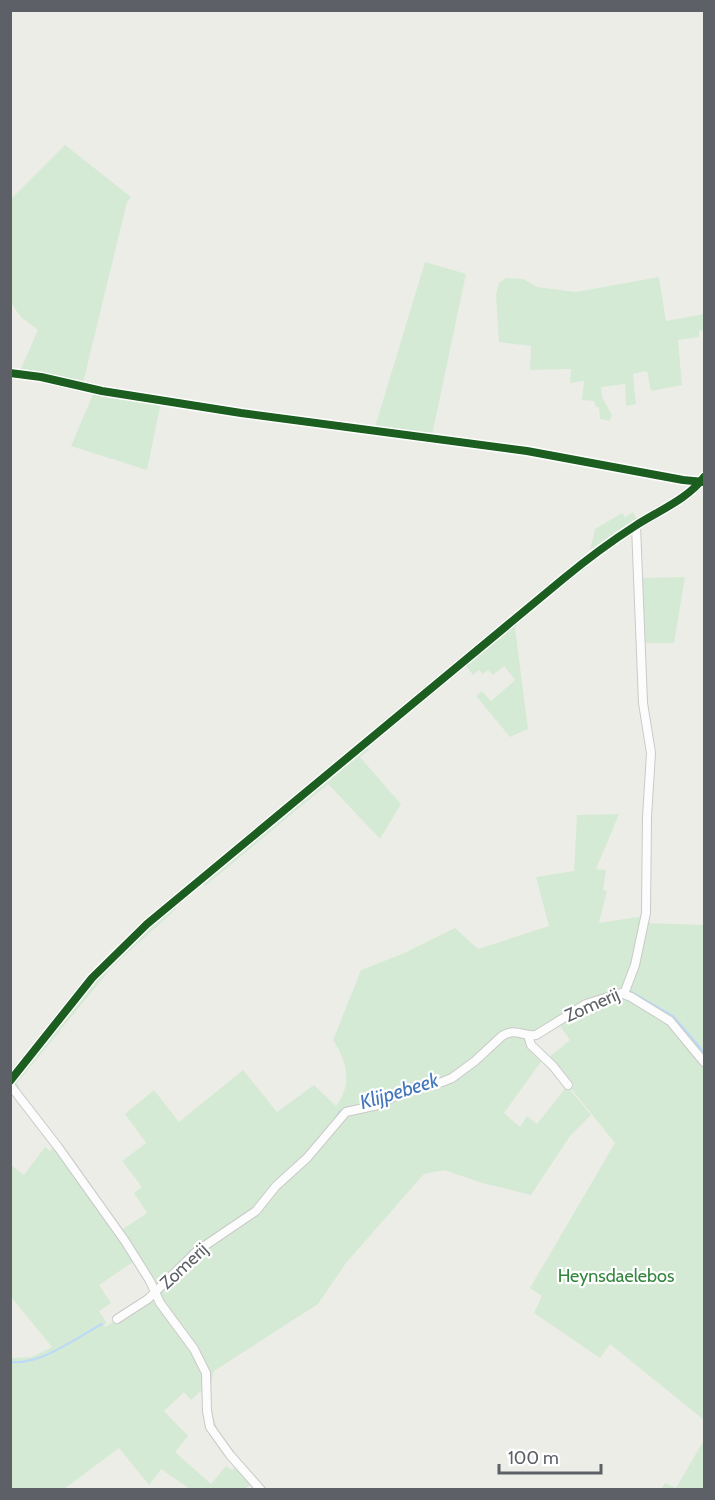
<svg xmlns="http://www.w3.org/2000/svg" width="715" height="1500" font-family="Cabin,sans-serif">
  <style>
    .green { fill: #d5ead4 }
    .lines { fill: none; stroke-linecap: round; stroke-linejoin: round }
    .stream { stroke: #bbdaf8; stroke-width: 2 }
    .minor-casing { stroke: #c9cac8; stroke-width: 10 }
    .tertiary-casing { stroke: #c9cac8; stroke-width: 11 }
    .minor { stroke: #fcfcfc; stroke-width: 8 }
    .tertiary { stroke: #fcfcfc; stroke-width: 9 }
    .cycleway-casing { stroke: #fff; stroke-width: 11 }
    .cycleway { stroke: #1b5e20; stroke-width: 8 }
    .labels { text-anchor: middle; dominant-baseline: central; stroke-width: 4.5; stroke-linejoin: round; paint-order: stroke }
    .street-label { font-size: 18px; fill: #5d6066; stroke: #fff }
    .park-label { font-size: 18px; fill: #34863e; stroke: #fff }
    .water-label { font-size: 20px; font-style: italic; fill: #4276bd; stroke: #fff }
  </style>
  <rect width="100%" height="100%" fill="#edede8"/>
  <!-- green -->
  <g class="green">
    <path d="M 65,145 L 131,197 L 127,202 L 83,383 L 21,369 L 38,330 L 21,317 L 11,303 L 11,199 Z"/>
    <path d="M 425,262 L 466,274 L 432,435 L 375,427 Z"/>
    <path d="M 659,277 L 666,321 L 704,314 L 704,330 L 699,331 L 699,337 L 678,340 L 682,385 L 651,391 L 647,371 L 633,374 L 636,404 L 626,406 L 625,384 L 601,387 L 602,397 L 612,415 L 610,421 L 600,419 L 599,407 L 596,407 L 594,401 L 582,400 L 584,381 L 570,383 L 571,369 L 530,370 L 531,346 L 499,342 L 496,295 L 499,283 L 506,278 L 523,279 L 537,287 L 576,292 Z"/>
    <path d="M 94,392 L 161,402 L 147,470 L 71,446 Z"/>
    <path d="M 633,512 L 637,521 L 590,550 L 595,529 L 622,513 L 625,517 Z"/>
    <path d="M 685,577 L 674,643 L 642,643 L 639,578 Z"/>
    <path d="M 519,622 L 515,628 L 528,729 L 510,737 L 476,696 L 482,691 L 491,701 L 515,680 L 504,666 L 493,675 L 488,670 L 483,674 L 479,670 L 473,675 L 466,666 Z"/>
    <path d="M 368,748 L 369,750 L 360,757 L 401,804 L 380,839 L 328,784 L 205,886 L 204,884 Z"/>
    <path d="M 619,814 L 596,869 L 606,870 L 603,890 L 607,891 L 599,923 L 644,916 L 634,958 L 623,987 L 609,993 L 534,1033 L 515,1030 L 460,1072 L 387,1099 L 352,1108 L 258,1207 L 160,1285 L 155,1283 L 120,1231 L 147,1213 L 134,1193 L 142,1187 L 122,1161 L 146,1143 L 125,1114 L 154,1090 L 179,1122 L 243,1070 L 277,1112 L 314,1085 L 336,1106 C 353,1083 347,1062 333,1040 L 361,970 L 402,954 L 455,928 L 478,949 L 549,926 L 536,877 L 574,871 L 577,815 Z"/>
    <path d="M 175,908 L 176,909 L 112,967 L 17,1083 L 20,1090 L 62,1149 L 19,1091 L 15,1082 L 99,977 L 133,943 Z"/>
    <path d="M 647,923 L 704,925 L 704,1058 L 683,1034 L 627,992 L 637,969 Z"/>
    <path d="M 617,998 L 629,1000 L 667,1022 L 704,1065 L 704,1420 L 610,1344 L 600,1358 L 534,1313 L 542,1296 L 530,1288 L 615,1143 L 547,1059 L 570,1040 L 558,1023 L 581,1008 Z"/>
    <path d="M 511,1034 L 524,1036 L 543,1059 L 504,1113 L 520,1127 L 527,1116 L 537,1124 L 567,1086 L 591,1115 L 570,1136 L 531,1195 L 482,1183 L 444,1170 L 424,1174 L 346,1263 L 318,1304 L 214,1371 C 209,1388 210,1416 219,1431 C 230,1449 253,1474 267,1489 L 262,1489 L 219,1438 L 210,1419 L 210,1376 L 158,1296 L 160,1291 L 190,1258 L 247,1219 L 342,1118 L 409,1090 L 438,1084 Z"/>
    <path d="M 55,1145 L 136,1260 L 99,1285 L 111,1303 L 99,1311 L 107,1323 L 104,1325 L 105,1327 L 154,1297 L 202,1367 L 206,1391 L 202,1390 L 191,1400 L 184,1392 L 164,1411 L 188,1436 L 175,1452 L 211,1484 L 226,1466 L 232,1470 L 236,1467 L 251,1484 L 245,1489 L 190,1489 L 161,1469 L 149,1485 L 119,1448 L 64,1489 L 11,1489 L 11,1358 L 32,1357 L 52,1347 L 11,1297 L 10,1164 L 24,1175 L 45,1147 L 50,1151 Z"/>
    <path d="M 704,1440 L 704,1489 L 661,1489 L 665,1483 L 676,1488 Z"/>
  </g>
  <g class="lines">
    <!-- stream -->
    <g class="stream">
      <path d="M 630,991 L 673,1016 L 704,1052"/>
      <path d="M 594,998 L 606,994"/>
      <path d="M 560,1016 L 578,1005"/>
      <path d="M 345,1108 L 380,1101"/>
      <path d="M 332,1124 L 340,1111"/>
      <path d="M 168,1275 L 191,1251"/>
      <path d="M 10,1362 C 39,1366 78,1337 102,1324"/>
    </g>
    <!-- minor casing -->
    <g class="minor-casing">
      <g id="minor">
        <path d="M 10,373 L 41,377 L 102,391 L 241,413 L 527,451 L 683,480 L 703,482"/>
        <path d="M 624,994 L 635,965 L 646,913 L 647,817 L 651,753 L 643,703 L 636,526"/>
        <path d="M 528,1035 L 531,1045 L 553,1066 L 568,1085"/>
        <path d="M 10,1085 L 58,1147 L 125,1241 L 150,1281 L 160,1303 L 194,1349 L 206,1373 L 207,1411 L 210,1427 L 230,1455 L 261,1490"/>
        <path d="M 117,1319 L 148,1299 L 197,1251 L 256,1211 L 276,1186 L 307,1158 L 346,1112 L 378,1105 L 413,1087 L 442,1082 L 452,1078 L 475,1061 L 502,1036 C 517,1027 522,1037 536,1035 L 586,1004 L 621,993 L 631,997 L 670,1021 L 704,1062"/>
      </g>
    </g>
    <!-- tertiary casing -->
    <g class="tertiary-casing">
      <path id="tertiary" d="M 10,1081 L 92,978 L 147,924 L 563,579 C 586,560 610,542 635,526 C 658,511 688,499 704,477"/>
    </g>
    <!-- minor -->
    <use href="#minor" class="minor"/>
    <!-- tertiary -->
    <use href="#tertiary" class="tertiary"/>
    <!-- cycleway casing -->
    <g class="cycleway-casing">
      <g id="cycleway">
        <path d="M 10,373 L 41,377 L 102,391 L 241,413 L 527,451 L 683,480 L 704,482"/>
        <path d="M 10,1081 L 92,978 L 147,924 L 563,579 C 586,560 610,542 635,526 C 658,511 688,499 704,477"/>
      </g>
    </g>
    <!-- cycleway -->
    <use href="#cycleway" class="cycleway"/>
  </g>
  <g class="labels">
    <!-- street labels -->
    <g class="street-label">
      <text transform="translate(592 1005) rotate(-24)">Zomerij</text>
      <text transform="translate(184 1266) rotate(-43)">Zomerij</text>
    </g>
    <!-- park labels -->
    <g class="park-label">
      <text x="616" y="1276">Heynsdaelebos</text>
    </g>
    <!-- water labels -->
    <g class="water-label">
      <text transform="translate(399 1091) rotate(-17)">Klijpebeek</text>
    </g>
  </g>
  <!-- border -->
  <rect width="715" height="1500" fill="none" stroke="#5d6066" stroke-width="24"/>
  <!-- scale -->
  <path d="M499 1464v9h102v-9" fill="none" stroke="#5d6066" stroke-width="3"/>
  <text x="508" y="1464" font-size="18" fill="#5d6066" stroke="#ffffff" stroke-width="4.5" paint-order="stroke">100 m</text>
</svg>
